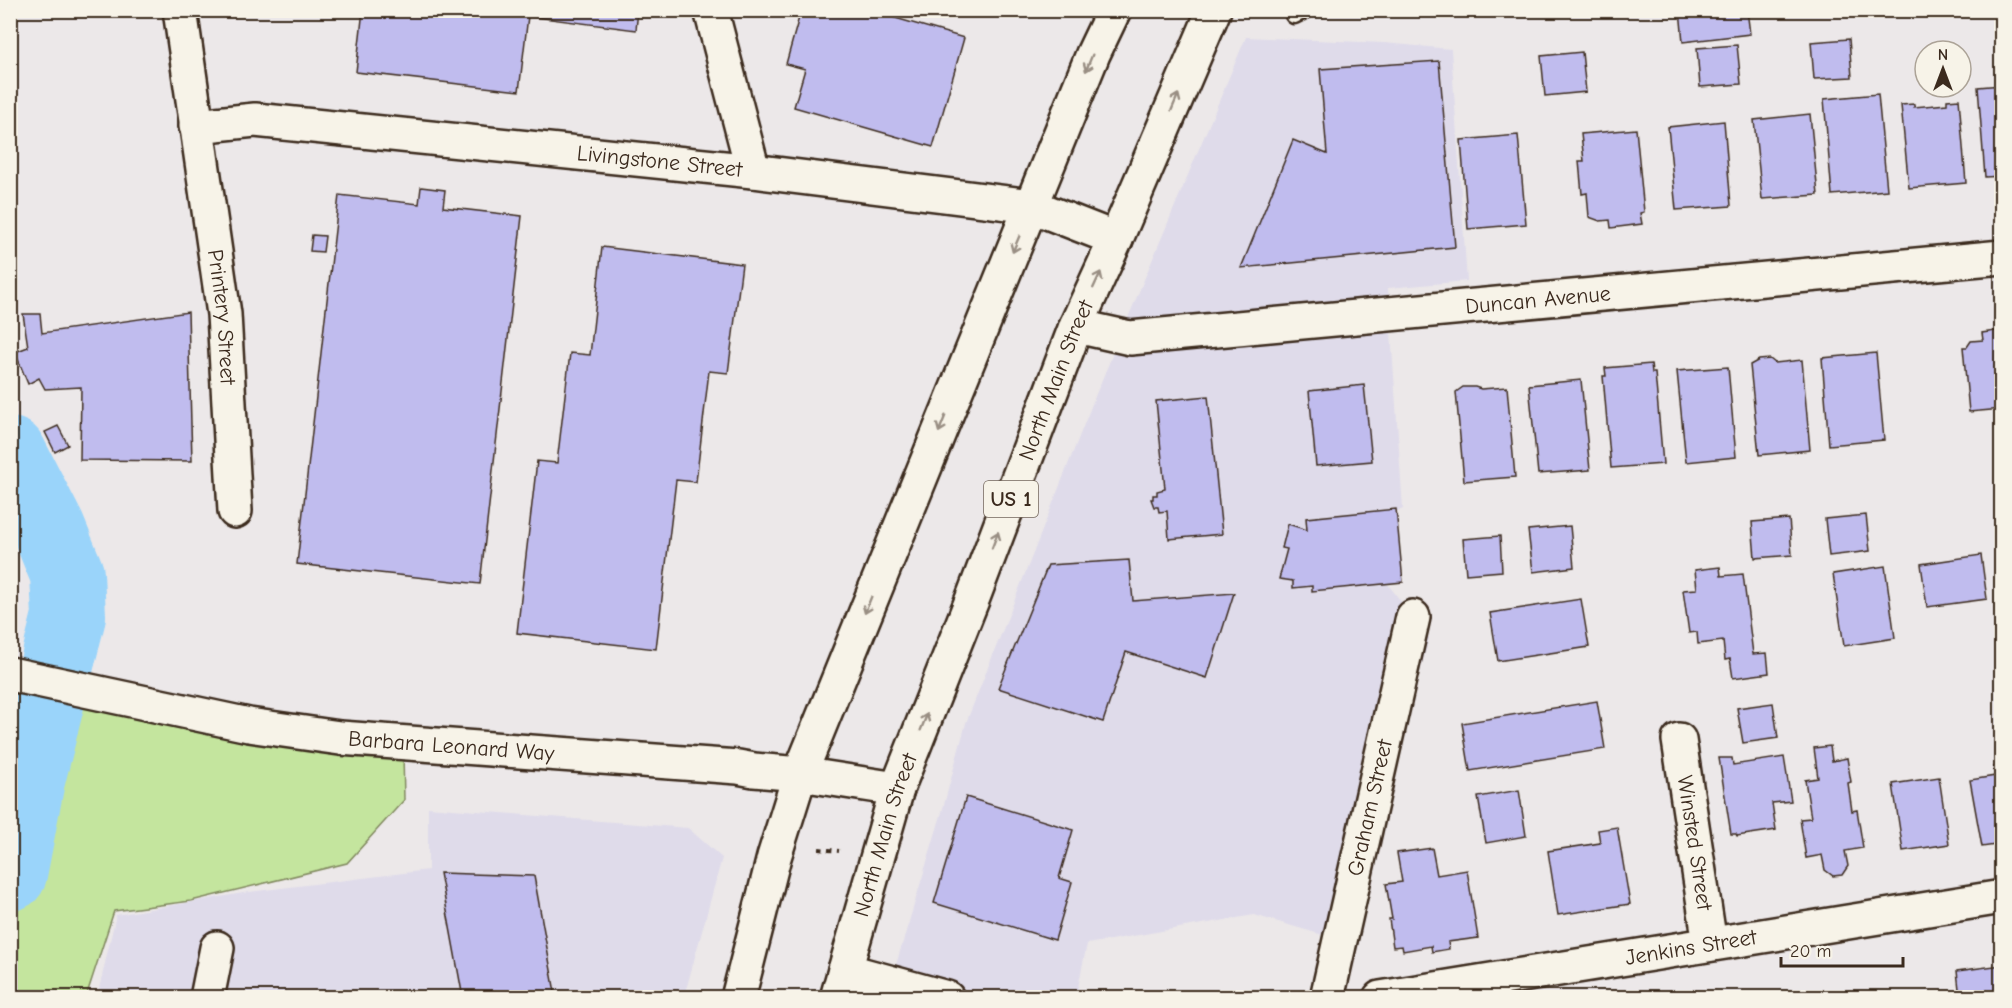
<svg xmlns="http://www.w3.org/2000/svg" width="2012" height="1008" font-family="'Comic Neue',sans-serif">
  <style>
    .built { fill: #dfdbea }
    .green { fill: #c4e59e; stroke: #80885e; stroke-width: 1.5 }
    .lines { fill: none; stroke-linecap: round; stroke-linejoin: round }
    .river { stroke: #9ad4fa; stroke-width: 74 }
    .building { fill: #c0bcee; stroke: #3b2a1e; stroke-width: 1.5 }
    .lane-casing { stroke: #3b2a1e; stroke-width: 21 }
    .street-casing { stroke: #3b2a1e; stroke-width: 38 }
    .primary-casing { stroke: #3b2a1e; stroke-width: 38 }
    .path { stroke: #3b2a1e; stroke-width: 4; stroke-dasharray: 4.5 4.5; stroke-linecap: butt }
    .lane { stroke: #f7f3e8; stroke-width: 16 }
    .street { stroke: #f7f3e8; stroke-width: 33 }
    .primary { stroke: #f7f3e8; stroke-width: 33 }
    .oneway { stroke: #998e83 }
    .labels { text-anchor: middle; dominant-baseline: central; stroke-width: 5; stroke-linejoin: round; paint-order: stroke }
    .shield { fill: #f7f3e8; stroke: #73665b; stroke-width: 1.5 }
    .shield-label { font-size: 21px; font-weight: bold; fill: #3b2a1e }
    .street-label { font-size: 22px; fill: #3b2a1e; stroke: #f7f3e8 }
  </style>
  <rect width="100%" height="100%" fill="#ece8e9"/>
  <filter id="ink" filterUnits="userSpaceOnUse"><feTurbulence type="fractalNoise" baseFrequency=".0167" numOctaves="2"/><feDisplacementMap in="SourceGraphic" scale="12" xChannelSelector="R" yChannelSelector="G"/><feConvolveMatrix kernelMatrix="1 2 1 2 8 2 1 2 1" color-interpolation-filters="sRGB"/></filter>
  <g filter="url(#ink)">
    <!-- built -->
    <g class="built">
      <path d="M 1246,37 L 1384,43 L 1451,49 L 1467,281 L 1388,288 L 1403,509 L 1368,523 L 1367,557 L 1429,638 L 1350,934 L 1340,940 L 1254,915 L 1087,944 L 1076,997 L 886,998 L 942,812 L 966,723 L 1096,394 Z"/>
      <path d="M 428,807 L 688,828 L 722,858 L 684,997 L 97,998 L 116,915 L 249,892 L 428,870 Z"/>
    </g>
    <!-- green -->
    <path class="green" d="M 11,684 L 403,753 L 404,800 L 347,863 L 191,901 L 114,911 L 86,997 L 11,998 Z"/>
    <g class="lines">
      <!-- river -->
      <path class="river" d="M 10,454 L 49,530 L 67,574 L 69,616 L 28,780 L 10,874"/>
    </g>
    <!-- building -->
    <g class="building">
      <path d="M 363,10 L 638,10 L 636,30 L 528,16 L 519,91 L 356,72 Z"/>
      <path d="M 801,10 L 868,10 L 964,38 L 933,147 L 794,107 L 805,69 L 786,64 Z"/>
      <path d="M 907,10 L 1027,10 L 1027,13 L 907,16 Z"/>
      <path d="M 1680,10 L 1747,10 L 1750,34 L 1683,42 Z"/>
      <path d="M 1849,39 L 1852,77 L 1814,79 L 1811,42 Z"/>
      <path d="M 1737,45 L 1741,84 L 1700,87 L 1697,48 Z"/>
      <path d="M 1582,52 L 1586,92 L 1545,96 L 1541,56 Z"/>
      <path d="M 1439,61 L 1455,247 L 1241,268 L 1293,140 L 1327,154 L 1320,69 Z"/>
      <path d="M 2002,85 L 2002,176 L 1985,177 L 1978,87 Z"/>
      <path d="M 1878,94 L 1887,190 L 1832,195 L 1824,99 Z"/>
      <path d="M 1959,99 L 1966,183 L 1909,188 L 1901,105 L 1914,104 L 1914,107 L 1947,104 L 1947,100 Z"/>
      <path d="M 1810,114 L 1818,195 L 1762,199 L 1754,120 Z"/>
      <path d="M 1724,121 L 1731,206 L 1676,210 L 1668,127 Z"/>
      <path d="M 1636,129 L 1644,212 L 1640,213 L 1642,224 L 1611,228 L 1610,220 L 1600,221 L 1589,217 L 1587,193 L 1582,194 L 1579,161 L 1584,161 L 1581,134 Z"/>
      <path d="M 1518,135 L 1526,224 L 1468,229 L 1461,140 Z"/>
      <path d="M 421,187 L 445,190 L 443,207 L 522,216 L 480,584 L 297,564 L 339,195 L 419,204 Z"/>
      <path d="M 312,235 L 325,236 L 323,252 L 310,251 Z"/>
      <path d="M 602,247 L 742,264 L 728,373 L 709,371 L 696,482 L 676,480 L 656,649 L 517,633 L 537,461 L 557,463 L 570,353 L 590,355 Z"/>
      <path d="M 188,312 L 192,461 L 80,460 L 81,387 L 45,389 L 39,378 L 28,384 L 15,352 L 28,347 L 23,314 L 40,314 L 42,333 Z"/>
      <path d="M 2002,330 L 2002,409 L 1969,412 L 1963,347 L 1967,347 L 1971,341 L 1983,340 L 1982,333 Z"/>
      <path d="M 1876,353 L 1884,440 L 1829,445 L 1822,358 Z"/>
      <path d="M 1770,359 L 1775,363 L 1802,360 L 1810,450 L 1759,455 L 1750,365 L 1759,360 Z"/>
      <path d="M 1651,364 L 1652,373 L 1655,373 L 1663,464 L 1611,468 L 1603,376 L 1606,376 L 1605,368 Z"/>
      <path d="M 1728,367 L 1736,457 L 1686,462 L 1677,371 Z"/>
      <path d="M 1581,380 L 1590,470 L 1538,474 L 1529,385 Z"/>
      <path d="M 1364,385 L 1372,461 L 1316,466 L 1309,391 Z"/>
      <path d="M 1463,387 L 1475,387 L 1481,389 L 1507,387 L 1515,477 L 1464,481 L 1456,392 Z"/>
      <path d="M 1208,396 L 1222,534 L 1169,539 L 1167,511 L 1159,512 L 1158,507 L 1154,507 L 1151,499 L 1153,499 L 1153,495 L 1157,495 L 1157,491 L 1165,489 L 1156,401 Z"/>
      <path d="M 58,426 L 68,445 L 55,452 L 45,432 Z"/>
      <path d="M 1396,509 L 1403,582 L 1312,591 L 1312,586 L 1293,588 L 1293,581 L 1279,579 L 1287,549 L 1282,548 L 1288,524 L 1307,530 L 1306,518 Z"/>
      <path d="M 1866,515 L 1870,551 L 1829,556 L 1825,519 Z"/>
      <path d="M 1789,519 L 1792,555 L 1755,558 L 1752,522 Z"/>
      <path d="M 1570,526 L 1574,567 L 1533,572 L 1528,530 Z"/>
      <path d="M 1500,536 L 1502,571 L 1466,574 L 1463,539 Z"/>
      <path d="M 1981,555 L 1987,599 L 1927,607 L 1921,564 Z"/>
      <path d="M 1129,560 L 1133,601 L 1234,593 L 1207,678 L 1126,652 L 1103,722 L 998,688 L 1048,565 Z"/>
      <path d="M 1885,566 L 1895,638 L 1844,646 L 1833,574 Z"/>
      <path d="M 1720,567 L 1721,576 L 1743,574 L 1753,654 L 1767,653 L 1769,673 L 1733,678 L 1730,659 L 1725,660 L 1723,641 L 1698,644 L 1697,632 L 1689,633 L 1683,590 L 1697,589 L 1695,570 Z"/>
      <path d="M 1581,599 L 1589,647 L 1498,661 L 1490,613 Z"/>
      <path d="M 1597,701 L 1605,749 L 1470,771 L 1462,723 Z"/>
      <path d="M 1773,703 L 1778,738 L 1743,743 L 1737,708 Z"/>
      <path d="M 1830,746 L 1832,761 L 1847,758 L 1851,782 L 1848,783 L 1852,811 L 1857,810 L 1863,848 L 1845,851 L 1848,866 L 1842,875 L 1833,876 L 1825,870 L 1822,855 L 1806,858 L 1800,819 L 1811,818 L 1805,780 L 1818,778 L 1814,748 Z"/>
      <path d="M 1784,757 L 1791,801 L 1772,803 L 1776,830 L 1737,836 L 1736,834 L 1731,834 L 1719,758 L 1732,758 L 1733,765 Z"/>
      <path d="M 2002,766 L 2002,844 L 1982,847 L 1970,780 L 1995,776 L 1994,767 Z"/>
      <path d="M 1939,777 L 1949,844 L 1903,851 L 1893,784 Z"/>
      <path d="M 1519,790 L 1526,836 L 1486,843 L 1478,797 Z"/>
      <path d="M 966,797 L 1073,830 L 1059,878 L 1072,882 L 1055,940 L 934,903 Z"/>
      <path d="M 1617,827 L 1630,904 L 1558,915 L 1548,851 L 1600,843 L 1598,830 Z"/>
      <path d="M 1432,848 L 1437,875 L 1467,870 L 1478,938 L 1448,942 L 1449,949 L 1432,952 L 1431,946 L 1403,951 L 1402,946 L 1393,947 L 1389,919 L 1392,919 L 1386,884 L 1402,882 L 1397,853 Z"/>
      <path d="M 440,873 L 534,876 L 556,998 L 463,998 Z"/>
      <path d="M 2002,965 L 2002,998 L 1960,998 L 1957,971 Z"/>
      <path d="M 1800,990 L 1801,998 L 1746,998 Z"/>
      <path d="M 630,992 L 628,998 L 602,998 Z"/>
    </g>
    <g class="lines">
      <!-- lane casing -->
      <g class="lane-casing">
        <path id="lane" d="M 1294,15 L 1304,10"/>
      </g>
      <!-- street casing -->
      <g class="street-casing">
        <g id="street">
          <path id="s1" d="M 180,10 L 224,314 L 235,511"/>
          <path d="M 711,10 L 753,171"/>
          <path id="s2" d="M 196,126 L 255,120 L 753,171 L 1032,206 L 1116,239"/>
          <path id="s3" d="M 1076,326 L 1130,338 L 2002,257"/>
          <path id="s4" d="M 10,674 L 249,725 L 340,738 L 738,767 L 754,770 L 800,774 L 897,789"/>
          <path id="s5" d="M 1679,740 L 1710,944"/>
          <path d="M 845,970 L 947,998"/>
          <path d="M 207,998 L 217,948"/>
          <path id="s6" d="M 1327,998 L 1413,617"/>
          <path id="s7" d="M 1380,998 L 2002,897"/>
        </g>
      </g>
      <!-- primary casing -->
      <g class="primary-casing">
        <g id="primary">
          <path d="M 738,998 L 774,857 L 800,774 L 1093,54 L 1114,10"/>
          <path id="s8" d="M 837,998 L 897,789 L 974,595 L 1076,326 L 1116,239 L 1214,10"/>
        </g>
      </g>
      <!-- path -->
      <path class="path" d="M 819,849 L 839,851"/>
      <!-- lane -->
      <use href="#lane" class="lane"/>
      <!-- street -->
      <use href="#street" class="street"/>
      <!-- primary -->
      <use href="#primary" class="primary"/>
    </g>
    <!-- one-way arrows -->
    <defs><path id="oneway-shaft" d="M-6 0H5M1.5-3L5.5 0L1.5 3" fill="none" stroke-width="1.6" stroke-linecap="round" stroke-linejoin="round" transform="scale(1.5)"/></defs>
    <g class="oneway">
      <use href="#oneway-shaft" transform="translate(1089 63) rotate(112)"/>
      <use href="#oneway-shaft" transform="translate(1175 102) rotate(-67)"/>
      <use href="#oneway-shaft" transform="translate(1016 244) rotate(113)"/>
      <use href="#oneway-shaft" transform="translate(1097 280) rotate(-65)"/>
      <use href="#oneway-shaft" transform="translate(942 424) rotate(112)"/>
      <use href="#oneway-shaft" transform="translate(995 540) rotate(-69)"/>
      <use href="#oneway-shaft" transform="translate(868 605) rotate(112)"/>
      <use href="#oneway-shaft" transform="translate(924 722) rotate(-68)"/>
    </g>
  </g>
  <g class="labels">
    <!-- shield labels -->
    <rect class="shield" x="984" y="481" width="54" height="36" rx="4.5"/>
    <g class="shield-label">
      <text x="1011" y="499">US 1</text>
    </g>
    <!-- street labels -->
    <g class="street-label">
      <text stroke="none"><textPath href="#s2" startOffset="466">Livingstone Street</textPath></text>
      <text stroke="none"><textPath href="#s3" startOffset="465">Duncan Avenue</textPath></text>
      <text stroke="none"><textPath href="#s1" startOffset="310">Printery Street</textPath></text>
      <text stroke="none"><textPath href="#s8" startOffset="656">North Main Street</textPath></text>
      <text stroke="none"><textPath href="#s4" startOffset="448">Barbara Leonard Way</textPath></text>
      <text stroke="none"><textPath href="#s6" startOffset="195">Graham Street</textPath></text>
      <text stroke="none"><textPath href="#s8" startOffset="170">North Main Street</textPath></text>
      <text stroke="none"><textPath href="#s5" startOffset="104">Winsted Street</textPath></text>
      <text stroke="none"><textPath href="#s7" startOffset="315">Jenkins Street</textPath></text>
    </g>
  </g>
  <!-- margin -->
  <rect width="2012" height="1008" fill="none" stroke="#f7f3e8" stroke-width="36"/>
  <rect x="18" y="18" width="1976" height="972" fill="none" stroke="#3b2a1e" stroke-width="2" filter="url(#ink)"/>
  <!-- north arrow -->
  <g transform="translate(1943 69)"><circle r="28" fill="#f7f3e8" stroke="#aca397" stroke-width="1.5"/>
  <path d="M0-4.5L10 22L0 15L-10 22Z" fill="#3b2a1e"/>
  <text y="-9" font-size="16" font-weight="bold" text-anchor="middle" fill="#3b2a1e">N</text>
  </g>
  <!-- scale -->
  <path d="M1781 957v9h122v-9" fill="none" stroke="#3b2a1e" stroke-width="3"/>
  <text x="1790" y="957" font-size="18" fill="#3b2a1e" stroke="#f7f3e8" stroke-width="4.5" paint-order="stroke">20 m</text>
</svg>
